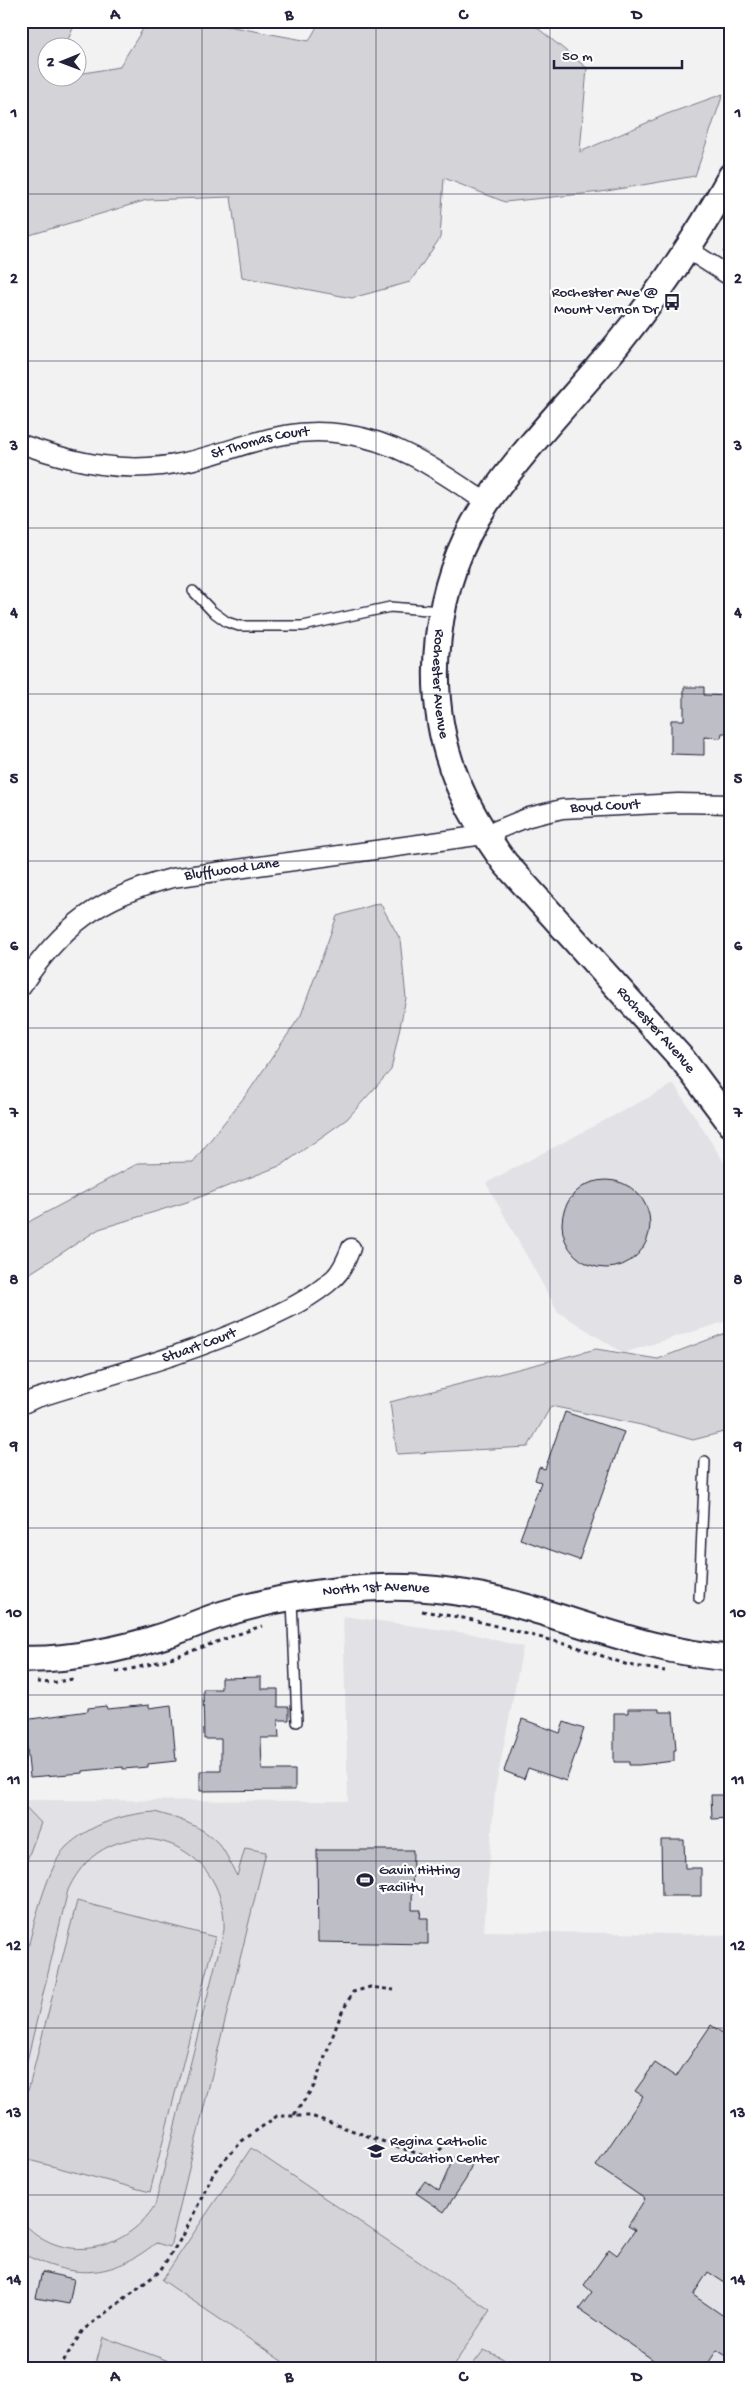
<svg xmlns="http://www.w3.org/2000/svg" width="752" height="2389" font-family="'Gochi Hand',sans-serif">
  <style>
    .built { fill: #e2e2e6 }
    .green { fill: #d3d3d8; stroke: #7a7a8a }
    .building { fill: #bebec6; stroke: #22223b }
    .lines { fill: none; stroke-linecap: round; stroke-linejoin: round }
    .service-casing { stroke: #22223b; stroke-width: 12 }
    .minor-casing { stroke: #22223b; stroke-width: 21 }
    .secondary-casing { stroke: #22223b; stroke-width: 29 }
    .path { stroke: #22223b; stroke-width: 3; stroke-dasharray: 4 4; stroke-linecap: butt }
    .service { stroke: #fff; stroke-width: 9 }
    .minor { stroke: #fff; stroke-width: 18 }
    .secondary { stroke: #fff; stroke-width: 25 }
    .grid { fill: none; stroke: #22223b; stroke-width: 1; stroke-opacity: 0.55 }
    .labels { text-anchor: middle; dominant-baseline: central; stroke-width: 4.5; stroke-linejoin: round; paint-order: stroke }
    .poi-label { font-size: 15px; fill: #22223b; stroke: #fff; text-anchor: start }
    .street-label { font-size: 15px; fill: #22223b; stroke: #fff }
    .neatline { fill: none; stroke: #22223b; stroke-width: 2 }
    .grid-label { font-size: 16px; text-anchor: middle; font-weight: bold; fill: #22223b }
  </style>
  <rect width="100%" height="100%" fill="#f2f2f3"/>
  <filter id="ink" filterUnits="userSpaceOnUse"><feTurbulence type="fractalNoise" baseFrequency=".02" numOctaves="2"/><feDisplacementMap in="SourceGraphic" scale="10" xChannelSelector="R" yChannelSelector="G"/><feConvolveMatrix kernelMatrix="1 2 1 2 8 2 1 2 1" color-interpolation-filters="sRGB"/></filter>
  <g filter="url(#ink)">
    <!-- built -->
    <g class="built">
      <path d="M 674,1084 L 731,1173 L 731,1320 L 623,1353 L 558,1312 L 486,1183 Z"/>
      <path d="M 343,1616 L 473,1634 L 523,1647 L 495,1791 L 484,1931 L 731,1935 L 731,2368 L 21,2368 L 21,1800 L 348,1801 Z"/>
    </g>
    <!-- green -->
    <g class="green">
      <path d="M 21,21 L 76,21 L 65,47 L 48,48 L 48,78 L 78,78 L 78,74 L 119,67 L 148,21 L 200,21 L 309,41 L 320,21 L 529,21 L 587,68 L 580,152 L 667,114 L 723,94 L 695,176 L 601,192 L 505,202 L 444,178 L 440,238 L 410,282 L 352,298 L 242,277 L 231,197 L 147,200 L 23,237 L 21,239 Z"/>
      <path d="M 380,903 L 400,939 L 406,998 L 391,1070 L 347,1119 L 282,1165 L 187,1202 L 99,1229 L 21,1279 L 21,1228 L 32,1220 L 139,1163 L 193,1162 L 249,1091 L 301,1015 L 337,916 Z"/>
      <path d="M 731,1331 L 731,1430 L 693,1440 L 641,1425 L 551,1406 L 528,1447 L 397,1454 L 390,1402 L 596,1349 L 658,1359 Z"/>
      <path d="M 21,1802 L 41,1823 L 21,1876 Z"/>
      <path d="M 155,1812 C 177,1818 203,1826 219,1844 C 227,1853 231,1866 237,1876 L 245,1848 L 266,1852 L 170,2247 L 156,2243 C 109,2280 73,2279 21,2253 L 21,2220 C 60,2266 125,2253 155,2205 L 224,1930 C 228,1836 108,1802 68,1890 L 21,2086 C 21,2062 21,2038 21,2013 C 21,2002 20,1990 22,1979 C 26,1950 46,1867 66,1847 C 91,1824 122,1814 155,1812 Z"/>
      <path d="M 77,1901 L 215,1937 L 150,2192 L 21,2158 L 21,2118 Z"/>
      <path d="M 251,2148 L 490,2310 L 452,2368 L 292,2368 L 162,2280 Z"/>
      <path d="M 103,2337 L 188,2368 L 95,2368 Z"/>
      <path d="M 484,2350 L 502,2358 L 515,2368 L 470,2368 Z"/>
    </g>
    <!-- building -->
    <g class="building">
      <path d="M 684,687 L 704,687 L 704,695 L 731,696 L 731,733 L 722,733 L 721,738 L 704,737 L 704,755 L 671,754 L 671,720 L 684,720 Z"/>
      <circle cx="606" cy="1224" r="44"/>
      <path d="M 565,1412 L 624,1432 L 579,1560 L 520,1539 L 541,1482 L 535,1480 L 539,1467 L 545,1469 Z"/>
      <path d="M 261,1677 L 261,1689 L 278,1689 L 278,1707 L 289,1707 L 289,1720 L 278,1720 L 279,1738 L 261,1738 L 262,1770 L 295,1770 L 295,1790 L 200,1791 L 200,1771 L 221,1771 L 221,1739 L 204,1739 L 203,1689 L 221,1689 L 221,1678 Z"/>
      <path d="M 149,1705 L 149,1708 L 171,1705 L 176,1761 L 148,1764 L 148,1767 L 123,1769 L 123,1767 L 83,1771 L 83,1773 L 30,1777 L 24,1720 L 88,1711 L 88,1708 L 106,1706 L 107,1709 Z"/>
      <path d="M 628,1709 L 659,1709 L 659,1712 L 673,1712 L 676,1750 L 674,1750 L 674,1761 L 639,1765 L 629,1765 L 629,1762 L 614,1762 L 614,1713 L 628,1713 Z"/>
      <path d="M 522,1719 L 560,1733 L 564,1722 L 584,1729 L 566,1781 L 528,1768 L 524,1779 L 504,1771 Z"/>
      <path d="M 711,1795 L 731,1795 L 731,1818 L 712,1819 Z"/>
      <path d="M 661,1840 L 684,1840 L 685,1868 L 701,1868 L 701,1896 L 662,1896 Z"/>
      <path d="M 317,1850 L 413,1850 L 412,1910 L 421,1910 L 420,1918 L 428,1918 L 428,1944 L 318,1942 Z"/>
      <path d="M 711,2025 L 731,2039 L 731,2287 L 708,2272 L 693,2295 L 731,2321 L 731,2359 L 717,2350 L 705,2368 L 665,2368 L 579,2309 L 592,2292 L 584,2285 L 609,2249 L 617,2255 L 635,2230 L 628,2226 L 645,2199 L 596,2166 L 643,2096 L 635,2091 L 655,2063 L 676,2077 Z"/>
      <path d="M 454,2157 L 472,2164 L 466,2179 L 444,2212 L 416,2193 L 425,2181 L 439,2191 Z"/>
      <path d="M 42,2272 L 74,2279 L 69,2304 L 36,2298 Z"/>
    </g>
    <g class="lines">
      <!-- service casing -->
      <g class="service-casing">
        <g id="service">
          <path d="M 193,591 L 212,611 L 227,622 L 239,626 L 303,626 L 390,607 L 440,611"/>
          <path d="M 699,1598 L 705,1461"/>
          <path d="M 292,1600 L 297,1722"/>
        </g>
      </g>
      <!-- minor casing -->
      <g class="minor-casing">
        <g id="minor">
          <path d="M 687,249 L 731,277"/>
          <path id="s1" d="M 21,444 C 76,463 127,475 185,462 C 243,449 281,425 344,434 C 399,441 442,473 487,503"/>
          <path id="s2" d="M 21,987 C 62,925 100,897 172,878 L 484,835 L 529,817 L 562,809 L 678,803 L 731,804"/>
          <path id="s3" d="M 21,1405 L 34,1399 C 109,1375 185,1356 257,1323 C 284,1311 313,1298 335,1277 C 343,1269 347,1258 351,1248"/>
        </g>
      </g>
      <!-- secondary casing -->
      <g class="secondary-casing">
        <g id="secondary">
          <path id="s4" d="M 731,176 C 698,236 660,292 617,345 C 575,396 524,448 487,502 C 433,582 421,692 457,781 C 469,811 486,837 505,863 L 683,1060 L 731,1124"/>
          <path id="s5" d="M 21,1659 C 66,1661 124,1649 166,1635 C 186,1628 204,1620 223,1614 C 271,1599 319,1591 368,1588 C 422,1585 478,1593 529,1608 C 596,1628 660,1653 731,1658"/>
        </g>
      </g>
      <!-- path -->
      <g class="path">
        <path d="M 724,253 L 731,240"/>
        <path d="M 422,1611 L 469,1619 L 577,1647 L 628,1665 L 665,1671"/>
        <path d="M 116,1672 C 167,1663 213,1642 262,1626"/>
        <path d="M 37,1682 L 51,1683 L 73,1679"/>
        <path d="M 294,2115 L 314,2086 L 341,2014 L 353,1992 L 370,1987 L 394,1990"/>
        <path d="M 59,2368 L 83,2330 L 159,2272 L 184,2234 L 214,2172 L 242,2141 L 277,2116 L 311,2116 L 430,2158 L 456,2136"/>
      </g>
      <!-- service -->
      <use href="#service" class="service"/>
      <!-- minor -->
      <use href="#minor" class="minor"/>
      <!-- secondary -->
      <use href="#secondary" class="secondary"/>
    </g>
  </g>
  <!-- grid -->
  <path class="grid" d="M 202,21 L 202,2368M 376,21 L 376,2368M 550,21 L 550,2368M 21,194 L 731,194M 21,361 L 731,361M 21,528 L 731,528M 21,694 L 731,694M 21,861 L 731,861M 21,1028 L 731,1028M 21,1194 L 731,1194M 21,1361 L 731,1361M 21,1528 L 731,1528M 21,1695 L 731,1695M 21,1861 L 731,1861M 21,2028 L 731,2028M 21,2195 L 731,2195"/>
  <!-- icons -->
  <defs>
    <g id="bus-bare" transform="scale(1.35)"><path d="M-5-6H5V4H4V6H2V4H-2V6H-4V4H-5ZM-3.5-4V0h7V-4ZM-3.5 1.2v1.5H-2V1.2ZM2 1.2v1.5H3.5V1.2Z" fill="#22223b" stroke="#fff" stroke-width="2.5" paint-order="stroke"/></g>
    <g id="stadium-bare" transform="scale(1.35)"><path d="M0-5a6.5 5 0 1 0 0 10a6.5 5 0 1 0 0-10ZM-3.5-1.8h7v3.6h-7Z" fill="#22223b" stroke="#fff" stroke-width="2.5" paint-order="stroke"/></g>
    <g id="school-bare" transform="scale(1.35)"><path d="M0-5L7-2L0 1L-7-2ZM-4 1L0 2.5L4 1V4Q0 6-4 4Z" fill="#22223b" stroke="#fff" stroke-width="2.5" paint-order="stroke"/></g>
  </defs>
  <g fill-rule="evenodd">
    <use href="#bus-bare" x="672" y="302"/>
    <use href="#stadium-bare" x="365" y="1880"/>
    <use href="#school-bare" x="376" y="2151"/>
  </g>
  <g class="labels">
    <!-- poi labels -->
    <g class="poi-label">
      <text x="658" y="293" text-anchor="end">Rochester Ave @<tspan x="658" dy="17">Mount Vernon Dr</tspan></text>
      <text x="379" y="1871">Gavin Hitting<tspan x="379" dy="17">Facility</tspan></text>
      <text x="390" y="2142">Regina Catholic<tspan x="390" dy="17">Education Center</tspan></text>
    </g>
    <!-- street labels -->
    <g class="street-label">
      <text stroke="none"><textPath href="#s1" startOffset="245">St Thomas Court</textPath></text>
      <text stroke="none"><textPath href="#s4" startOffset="600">Rochester Avenue</textPath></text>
      <text stroke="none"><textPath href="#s2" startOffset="632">Boyd Court</textPath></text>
      <text stroke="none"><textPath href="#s2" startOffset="252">Bluffwood Lane</textPath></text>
      <text stroke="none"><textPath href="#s4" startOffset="1020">Rochester Avenue</textPath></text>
      <text stroke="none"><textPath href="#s3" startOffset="188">Stuart Court</textPath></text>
      <text stroke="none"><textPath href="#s5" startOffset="364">North 1st Avenue</textPath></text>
    </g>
  </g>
  <!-- margin -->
  <rect width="752" height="2389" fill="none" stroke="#fff" stroke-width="55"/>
  <!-- north arrow -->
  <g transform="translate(62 62) rotate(269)"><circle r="24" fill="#ffffff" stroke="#a7a7b1"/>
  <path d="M0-4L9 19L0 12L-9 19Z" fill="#22223b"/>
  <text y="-8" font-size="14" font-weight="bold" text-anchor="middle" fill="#22223b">N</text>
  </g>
  <!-- scale -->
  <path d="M554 60v8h128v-8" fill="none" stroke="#22223b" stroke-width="2.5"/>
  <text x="562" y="60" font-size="15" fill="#22223b" stroke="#ffffff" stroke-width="4" paint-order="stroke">50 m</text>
  <rect x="28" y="28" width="696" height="2334" class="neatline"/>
  <g class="grid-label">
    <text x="115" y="19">A</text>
    <text x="289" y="19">B</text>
    <text x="463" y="19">C</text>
    <text x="637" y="19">D</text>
    <text x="14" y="117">1</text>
    <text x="738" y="117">1</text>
    <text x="14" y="283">2</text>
    <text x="738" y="283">2</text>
    <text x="14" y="450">3</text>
    <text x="738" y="450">3</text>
    <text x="14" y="617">4</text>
    <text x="738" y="617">4</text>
    <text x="14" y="783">5</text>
    <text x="738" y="783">5</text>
    <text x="14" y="950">6</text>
    <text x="738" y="950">6</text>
    <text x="14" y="1117">7</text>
    <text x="738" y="1117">7</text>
    <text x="14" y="1284">8</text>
    <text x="738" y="1284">8</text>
    <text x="14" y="1450">9</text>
    <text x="738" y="1450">9</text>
    <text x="14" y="1617">10</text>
    <text x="738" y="1617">10</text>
    <text x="14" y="1784">11</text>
    <text x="738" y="1784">11</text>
    <text x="14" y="1950">12</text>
    <text x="738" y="1950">12</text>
    <text x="14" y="2117">13</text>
    <text x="738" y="2117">13</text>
    <text x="14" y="2284">14</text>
    <text x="738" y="2284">14</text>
    <text x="115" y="2381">A</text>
    <text x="289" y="2381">B</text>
    <text x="463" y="2381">C</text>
    <text x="637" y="2381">D</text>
  </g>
</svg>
